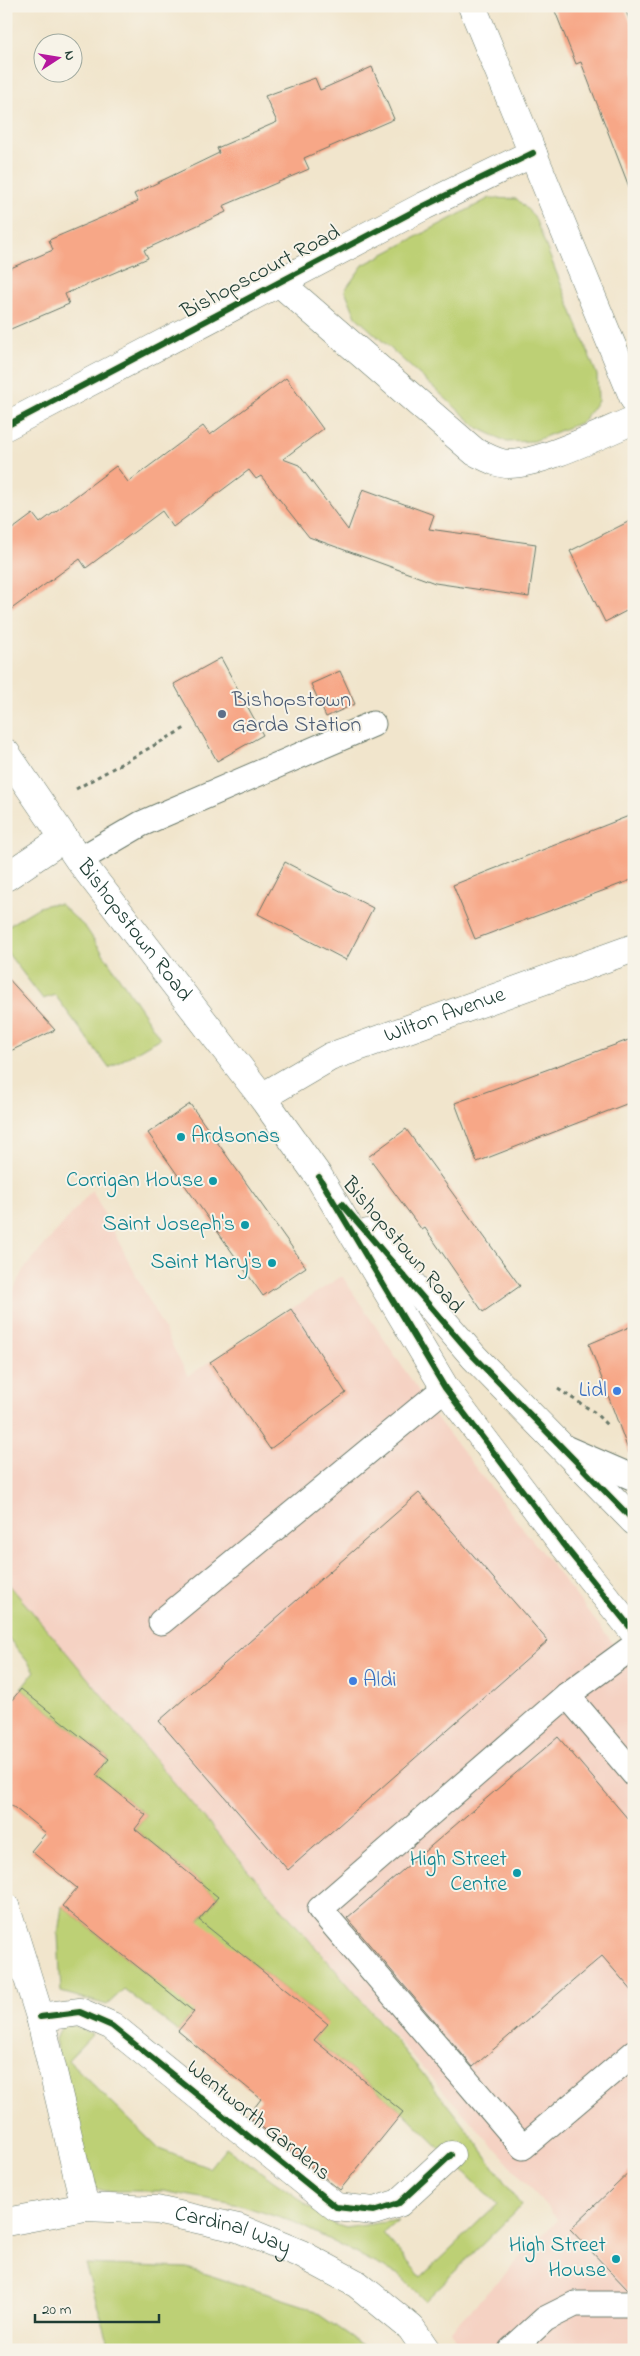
<svg xmlns="http://www.w3.org/2000/svg" width="640" height="2356" font-family="'Indie Flower',sans-serif">
  <style>
    .built { fill: #f5d2c3 }
    .green { fill: #bdd074; stroke: #6e8654 }
    .building { fill: #f7a787 }
    .lines { fill: none; stroke-linecap: round; stroke-linejoin: round }
    .lane-casing { stroke: #687869; stroke-width: 27 }
    .street-casing { stroke: #687869; stroke-width: 29 }
    .secondary-casing { stroke: #687869; stroke-width: 29 }
    .path { stroke: #687869; stroke-width: 3; stroke-dasharray: 4 4; stroke-linecap: butt }
    .lane { stroke: #fff; stroke-width: 25 }
    .street { stroke: #fff; stroke-width: 28 }
    .secondary { stroke: #fff; stroke-width: 28 }
    .cycleway-casing { stroke: #f7f3e8; stroke-width: 9 }
    .cycleway { stroke: #1b5e20; stroke-width: 6 }
    .service-dot { fill: #5c6f8a; stroke: #f7f3e8; stroke-width: 2 }
    .culture-dot { fill: #0f9aa8; stroke: #f7f3e8; stroke-width: 2 }
    .shop-dot { fill: #3f7fe0; stroke: #f7f3e8; stroke-width: 2 }
    .labels { text-anchor: middle; dominant-baseline: central; stroke-width: 4; stroke-linejoin: round; paint-order: stroke }
    .street-label { font-size: 22px; fill: #1f3d34; stroke: #f7f3e8 }
    .service-label { font-size: 22px; fill: #4e5e75; stroke: #f7f3e8; text-anchor: start }
    .culture-label { font-size: 22px; fill: #0d838f; stroke: #f7f3e8; text-anchor: end }
    .shop-label { font-size: 22px; fill: #366cbe; stroke: #f7f3e8; text-anchor: end }
  </style>
  <rect width="100%" height="100%" fill="#f7f3e8"/>
  <filter id="ink" filterUnits="userSpaceOnUse"><feTurbulence type="fractalNoise" baseFrequency=".02" numOctaves="2"/><feDisplacementMap in="SourceGraphic" scale="10" xChannelSelector="R" yChannelSelector="G"/><feConvolveMatrix kernelMatrix="1 2 1 2 8 2 1 2 1" color-interpolation-filters="sRGB"/></filter>
  <filter id="wash" filterUnits="userSpaceOnUse"><feTurbulence type="fractalNoise" baseFrequency=".0096" numOctaves="4" result="noise"/><feDisplacementMap in="SourceGraphic" scale="20" xChannelSelector="R" yChannelSelector="G"/><feGaussianBlur stdDeviation="1.12" result="paint"/><feColorMatrix in="noise" values="0 0 0 0 0 0 0 0 0 0 0 0 0 0 0 0 0 1.4 0 .05"/><feComposite in="paint" operator="in"/></filter>
  <g filter="url(#wash)">
    <rect width="100%" height="100%" fill="#f1e5cc"/>
    <!-- built -->
    <path class="built" d="M 92,1190 L 188,1376 L 342,1276 L 438,1420 L 634,1670 L 634,2350 L 463,2350 L 450,2331 L 558,2219 L 304,1935 L 205,1820 L 6,1581 L 6,1306 L 23,1270 Z"/>
    <!-- green -->
    <g class="green">
      <path d="M 490,198 L 517,199 L 534,216 L 597,375 L 598,401 L 582,422 L 534,441 L 507,442 L 478,428 L 356,317 L 345,290 L 363,265 Z"/>
      <path d="M 50,904 L 60,904 L 86,928 L 160,1038 L 109,1068 L 55,995 L 43,999 L 6,951 L 6,927 L 39,907 Z"/>
      <path d="M 6,1581 C 86,1674 162,1770 241,1862 C 338,1974 439,2083 521,2206 L 425,2301 L 399,2275 L 296,2223 L 240,2205 L 163,2191 L 104,2191 L 80,2182 L 55,2039 L 63,2024 L 76,2026 L 92,2035 L 68,2060 L 159,2149 L 209,2168 L 226,2147 L 334,2224 L 346,2228 L 398,2220 L 383,2233 L 421,2277 L 497,2204 L 403,2112 L 314,2040 L 327,2023 L 241,1954 L 178,2031 L 124,1989 L 107,2005 L 61,1992 L 58,1934 L 62,1906 L 153,1979 L 218,1897 L 135,1829 L 146,1815 L 96,1775 L 109,1759 L 21,1689 L 35,1671 L 6,1635 Z"/>
      <path d="M 85,2264 L 187,2268 L 308,2307 L 370,2350 L 111,2350 Z"/>
    </g>
    <g id="blocks">
      <!-- building -->
      <g class="building">
        <path d="M 553,6 L 624,6 L 634,31 L 634,192 L 631,192 L 581,62 L 576,64 Z"/>
        <path d="M 372,67 L 394,119 L 304,158 L 309,169 L 223,206 L 226,212 L 144,250 L 148,258 L 65,294 L 69,304 L 6,331 L 6,270 L 53,250 L 49,240 L 138,202 L 134,194 L 219,153 L 217,148 L 277,122 L 265,96 L 315,78 L 320,90 Z"/>
        <path d="M 286,378 L 323,429 L 283,459 L 299,465 L 348,530 L 363,489 L 434,515 L 429,529 L 536,544 L 529,597 L 435,583 L 309,537 L 261,476 L 256,479 L 249,470 L 173,527 L 162,511 L 86,568 L 80,559 L 6,613 L 6,534 L 33,514 L 40,523 L 116,466 L 128,482 L 203,426 L 210,435 Z"/>
        <path d="M 634,519 L 634,607 L 605,622 L 570,551 Z"/>
        <path d="M 221,658 L 263,735 L 217,761 L 174,684 Z"/>
        <path d="M 340,671 L 355,704 L 326,717 L 311,684 Z"/>
        <path d="M 634,814 L 634,879 L 475,939 L 453,885 Z"/>
        <path d="M 285,862 L 373,908 L 346,960 L 258,914 Z"/>
        <path d="M 6,976 L 55,1030 L 6,1053 Z"/>
        <path d="M 634,1038 L 634,1101 L 477,1162 L 455,1103 Z"/>
        <path d="M 190,1104 L 306,1267 L 263,1296 L 148,1133 Z"/>
        <path d="M 406,1129 L 520,1286 L 483,1312 L 425,1228 L 422,1230 L 368,1157 Z"/>
        <path d="M 291,1309 L 346,1393 L 270,1449 L 210,1362 Z"/>
        <path d="M 634,1325 L 634,1455 L 630,1455 L 589,1344 Z"/>
        <path d="M 419,1493 L 548,1641 L 288,1870 L 159,1721 Z"/>
        <path d="M 21,1689 L 109,1759 L 96,1775 L 146,1815 L 135,1829 L 218,1897 L 199,1920 L 328,2024 L 314,2040 L 403,2112 L 340,2190 L 248,2116 L 261,2099 L 178,2031 L 194,2012 L 62,1906 L 77,1888 L 31,1851 L 46,1833 L 6,1801 L 6,1707 Z"/>
        <path d="M 558,1737 L 634,1826 L 634,1993 L 602,1956 L 473,2067 L 347,1918 Z"/>
        <path d="M 634,2168 L 634,2290 L 628,2290 L 570,2229 Z"/>
      </g>
    </g>
  </g>
  <g filter="url(#ink)">
    <use href="#blocks" fill-opacity="0" stroke="#687869" stroke-width="1"/>
    <g class="lines">
      <!-- lane casing -->
      <g class="lane-casing">
        <g id="lane">
          <path d="M 79,860 L 141,824 L 373,724"/>
          <path d="M 565,1448 L 634,1478"/>
          <path d="M 161,1622 L 445,1388"/>
          <path d="M 634,1646 L 567,1695 L 320,1909 L 523,2147 L 634,2053"/>
          <path d="M 567,1695 L 634,1774"/>
          <path d="M 511,2350 L 545,2319 L 575,2304 L 634,2304"/>
        </g>
      </g>
      <!-- street casing -->
      <g class="street-casing">
        <g id="street">
          <path d="M 472,6 L 634,399"/>
          <path d="M 280,283 L 475,452 C 485,456 497,464 508,464 C 539,465 603,433 634,420"/>
          <path d="M 6,426 L 424,206 L 533,153"/>
          <path d="M 6,877 L 64,838"/>
          <path id="s1" d="M 262,1097 L 330,1057 L 634,948"/>
          <path d="M 6,1908 L 40,2017 L 85,2207"/>
          <path d="M 40,2017 L 80,2012 L 112,2026 L 336,2207 L 374,2211 L 399,2203 L 451,2155"/>
          <path id="s2" d="M 6,2222 L 85,2207 L 156,2210 L 238,2228 L 301,2254 L 357,2284 L 411,2328 L 426,2350"/>
        </g>
      </g>
      <!-- secondary casing -->
      <g class="secondary-casing">
        <g id="secondary">
          <path id="s3" d="M 6,753 L 79,860 L 262,1097 L 319,1177 L 445,1388 L 562,1543 L 634,1632"/>
          <path d="M 368,1233 L 474,1357 L 634,1521"/>
        </g>
      </g>
      <!-- path -->
      <g class="path">
        <path d="M 76,789 L 187,727"/>
        <path d="M 558,1389 L 594,1412 L 609,1427"/>
      </g>
      <!-- lane -->
      <use href="#lane" class="lane"/>
      <!-- street -->
      <use href="#street" class="street"/>
      <!-- secondary -->
      <use href="#secondary" class="secondary"/>
      <!-- cycleway casing -->
      <g class="cycleway-casing">
        <g id="cycleway">
          <path d="M 6,426 L 424,206 L 533,153"/>
          <path d="M 319,1177 L 445,1388 L 562,1543 L 634,1632"/>
          <path d="M 342,1204 L 474,1357 L 634,1521"/>
          <path d="M 40,2017 L 80,2012 L 112,2026 L 336,2207 L 374,2211 L 399,2203 L 451,2155"/>
        </g>
      </g>
      <!-- cycleway -->
      <use href="#cycleway" class="cycleway"/>
    </g>
  </g>
  <!-- markers -->
  <circle class="service-dot" cx="222" cy="714" r="5"/>
  <g class="culture-dot">
    <circle cx="181" cy="1137" r="5"/>
    <circle cx="213" cy="1181" r="5"/>
    <circle cx="245" cy="1225" r="5"/>
    <circle cx="272" cy="1263" r="5"/>
    <circle cx="517" cy="1873" r="5"/>
    <circle cx="616" cy="2259" r="5"/>
  </g>
  <g class="shop-dot">
    <circle cx="617" cy="1391" r="5"/>
    <circle cx="353" cy="1681" r="5"/>
  </g>
  <g class="labels">
    <!-- street labels -->
    <g class="street-label">
      <text transform="translate(261 273) rotate(-28)">Bishopscourt Road</text>
      <text stroke="none"><textPath href="#s3" startOffset="219">Bishopstown Road</textPath></text>
      <text stroke="none"><textPath href="#s1" startOffset="201">Wilton Avenue</textPath></text>
      <text transform="translate(402 1246) rotate(49)">Bishopstown Road</text>
      <text transform="translate(258 2121) rotate(39)">Wentworth Gardens</text>
      <text stroke="none"><textPath href="#s2" startOffset="231">Cardinal Way</textPath></text>
    </g>
    <!-- service labels -->
    <g class="service-label">
      <text x="232" y="701">Bishopstown<tspan x="232" dy="25">Garda Station</tspan></text>
    </g>
    <!-- culture labels -->
    <g class="culture-label">
      <text x="191" y="1137" text-anchor="start">Ardsonas</text>
      <text x="203" y="1181">Corrigan House</text>
      <text x="235" y="1225">Saint Joseph's</text>
      <text x="262" y="1263">Saint Mary's</text>
      <text x="507" y="1860">High Street<tspan x="507" dy="25">Centre</tspan></text>
      <text x="606" y="2246">High Street<tspan x="606" dy="25">House</tspan></text>
    </g>
    <!-- shop labels -->
    <g class="shop-label">
      <text x="607" y="1391">Lidl</text>
      <text x="363" y="1681" text-anchor="start">Aldi</text>
    </g>
  </g>
  <!-- margin -->
  <rect width="640" height="2356" fill="none" stroke="#f7f3e8" stroke-width="25"/>
  <!-- north arrow -->
  <g transform="translate(58 58) rotate(78)"><circle r="24" fill="#f7f3e8" stroke="#a1aaa0"/>
  <path d="M0-4L9 19L0 12L-9 19Z" fill="#b5179e"/>
  <text y="-8" font-size="14" font-weight="bold" text-anchor="middle" fill="#1f3d34">N</text>
  </g>
  <!-- scale -->
  <path d="M35 2314v8h124v-8" fill="none" stroke="#1f3d34" stroke-width="2.5"/>
  <text x="42" y="2314" font-size="15" fill="#1f3d34" stroke="#f7f3e8" stroke-width="4" paint-order="stroke">20 m</text>
</svg>
